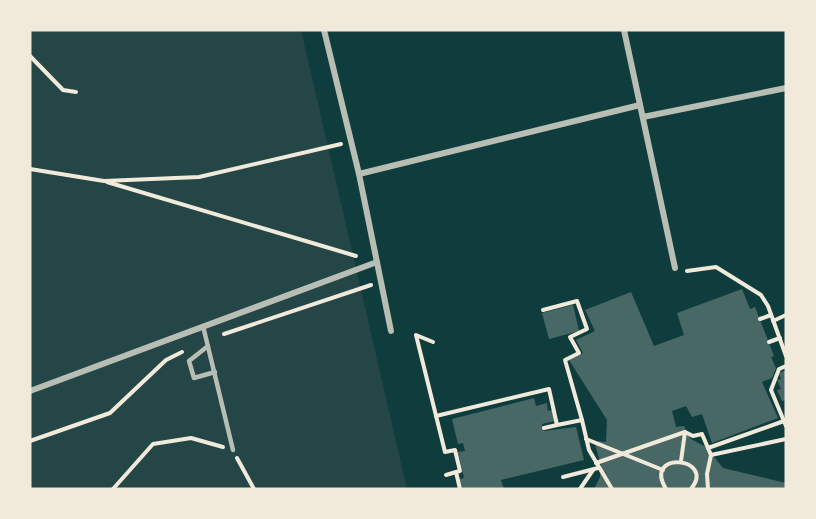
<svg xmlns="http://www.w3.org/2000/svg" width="816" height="519" font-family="'Alegreya Sans',sans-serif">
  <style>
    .green { fill: #244646 }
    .building { fill: #486865 }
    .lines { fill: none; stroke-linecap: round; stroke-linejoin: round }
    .path { stroke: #f1e9da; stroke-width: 4 }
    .service { stroke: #b8beb3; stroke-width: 4.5 }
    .minor { stroke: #b8beb3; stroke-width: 6 }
  </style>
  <rect width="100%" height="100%" fill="#0f3d3e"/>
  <!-- green -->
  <path class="green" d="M 30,30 L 301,30 L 407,489 L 30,489 Z"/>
  <!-- building -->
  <g class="building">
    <path d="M 742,289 L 750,309 L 755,307 L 774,356 L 771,357 L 776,368 L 772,378 L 762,382 L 778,418 L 712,443 L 702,414 L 692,417 L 686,406 L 672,411 L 676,427 L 684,426 L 691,439 L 706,447 L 723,468 L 786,483 L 786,489 L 594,489 L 600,477 L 601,465 L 594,441 L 606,442 L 607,420 L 569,360 L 583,353 L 576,340 L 595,331 L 585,310 L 631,292 L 654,346 L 684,335 L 677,313 Z"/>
    <path d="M 573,305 L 579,331 L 549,339 L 542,313 Z"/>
    <path d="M 786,370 L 786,400 L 782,401 L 777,390 L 781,389 L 777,380 L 781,379 L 779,373 Z"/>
    <path d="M 534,398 L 536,406 L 547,403 L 548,411 L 552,410 L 555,421 L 542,424 L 544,431 L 576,427 L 584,460 L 501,480 L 504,489 L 462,488 L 459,479 L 464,478 L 458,452 L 465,451 L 463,443 L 458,444 L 452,419 Z"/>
  </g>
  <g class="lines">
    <!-- path -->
    <g class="path">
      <path d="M 30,56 L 63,90 L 76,92"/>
      <path d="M 30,169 L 104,181 L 199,177 L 341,144"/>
      <path d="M 107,182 L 356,256"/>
      <path d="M 687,271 L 716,267 L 761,295 L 768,306 L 786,356"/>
      <path d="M 543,310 L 577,301 L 587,329 L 570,337 L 579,353 L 565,360 L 582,420"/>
      <path d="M 760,319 L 771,315"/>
      <path d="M 773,321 L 786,315"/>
      <path d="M 224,334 L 371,285"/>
      <path d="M 433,342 L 416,335 L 445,452 L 455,450 L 460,471 L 456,472 L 460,489"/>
      <path d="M 769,342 L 780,338"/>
      <path d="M 786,366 L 779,369 L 771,390 L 786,426"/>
      <path d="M 436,416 L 549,389 L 557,425 L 544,428"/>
      <path d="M 784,421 L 708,448 L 711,455 L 786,439"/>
      <path d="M 557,425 L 582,420 L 589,450 L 612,489"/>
      <path d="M 586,439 L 663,470"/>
      <path d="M 30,441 L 110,413 L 166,360 L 182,352"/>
      <path d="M 237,458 L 254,489"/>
      <path d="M 681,461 L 685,432"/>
      <path d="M 596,463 L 685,432 L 693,436 L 702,434 L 708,448"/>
      <path d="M 446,475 L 456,472"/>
      <path d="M 563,477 L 598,468"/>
      <path d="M 113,489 L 153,444 L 191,438 L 223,447"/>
      <path d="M 580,489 L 593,470"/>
      <path d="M 666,489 C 642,450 717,457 691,489"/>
      <path d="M 708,489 L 707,474 L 711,455"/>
    </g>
    <!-- service -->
    <g class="service">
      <path d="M 203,326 L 233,450"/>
      <path d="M 208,346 L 189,361 L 194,378 L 215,372"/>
    </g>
    <!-- minor -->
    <g class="minor">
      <path d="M 324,30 L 359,174 L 391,331"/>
      <path d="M 624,30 L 675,268"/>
      <path d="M 643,117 L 786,88"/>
      <path d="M 359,174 L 640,105"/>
      <path d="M 30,391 L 377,262"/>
    </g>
  </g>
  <!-- border -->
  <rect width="816" height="519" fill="none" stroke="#f1e9da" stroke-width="63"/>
</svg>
